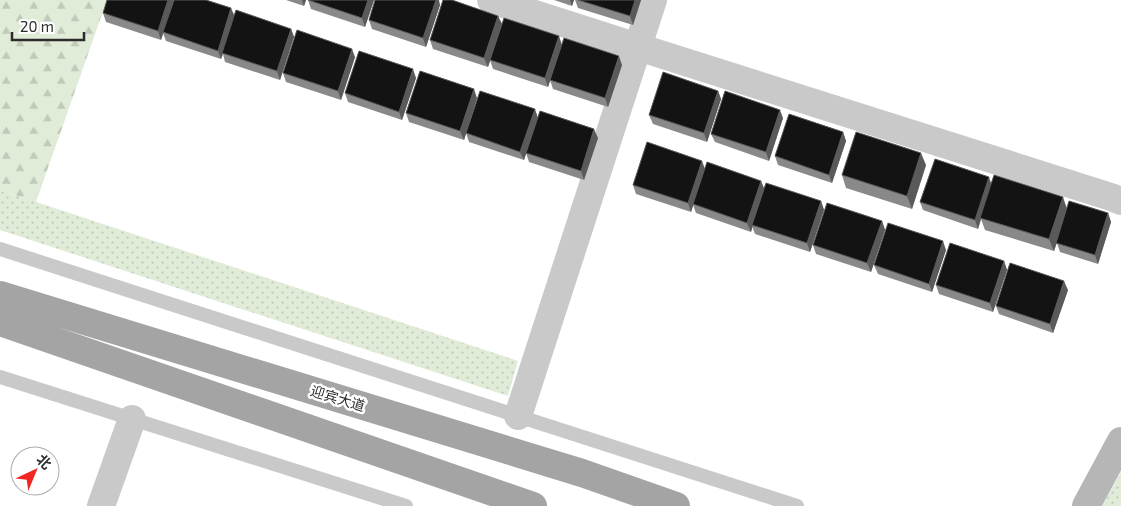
<svg xmlns="http://www.w3.org/2000/svg" width="1121" height="506" font-family="'Exo 2','Noto Sans SC',sans-serif">
  <style>
    .grass { fill: url(#grass-dots) }
    .forest { fill: url(#forest-firs) }
    .lines { fill: none; stroke-linecap: round; stroke-linejoin: round }
    .lane { stroke: #c9c9c9; stroke-width: 14 }
    .street { stroke: #c9c9c9; stroke-width: 28 }
    .secondary { stroke: #b6b6b6; stroke-width: 28 }
    .primary { stroke: #a4a4a4; stroke-width: 28 }
    .wall { fill: #898989 }
    .shaded-wall { fill: #5a5a5a }
    .building { fill: #131313; stroke: #5a5a5a }
    .labels { text-anchor: middle; dominant-baseline: central; stroke-width: 5; stroke-linejoin: round; paint-order: stroke }
    .street-label { font-size: 14px; fill: #2c2c2c; stroke: #fff }
  </style>
  <defs>
    <pattern id="grass-dots" width="8" height="8" patternUnits="userSpaceOnUse" patternTransform="scale(1.25)"><rect width="8" height="8" fill="#e0ebd8"/><path d="M2 2h.1M6 6h.1" fill="none" stroke="#c0caba" stroke-width="1.8" stroke-linecap="round"/></pattern>
    <pattern id="forest-firs" width="22" height="20" patternUnits="userSpaceOnUse" patternTransform="scale(1.25)"><rect width="22" height="20" fill="#e0ebd8"/><path d="M5 1l3.5 6h-7zM16 11l3.5 6h-7z" fill="#c0caba"/></pattern>
  </defs>
  <rect width="100%" height="100%" fill="#fff"/>
  <!-- grass -->
  <g class="grass">
    <path d="M 0,190 L 518,361 L 508,396 L 0,230 Z"/>
    <path d="M 1121,472 L 1121,506 L 1102,506 Z"/>
  </g>
  <!-- forest -->
  <path class="forest" d="M 0,0 L 107,0 L 36,202 L 0,190 Z"/>
  <g class="lines">
    <!-- lane -->
    <g class="lane">
      <path d="M 0,249 L 797,506"/>
      <path d="M 0,377 L 406,506"/>
    </g>
    <!-- street -->
    <g class="street">
      <path d="M 491,0 L 638,47 L 1111,197 L 1121,201"/>
      <path d="M 518,416 L 653,0"/>
      <path d="M 101,506 L 132,419"/>
    </g>
    <!-- secondary -->
    <path class="secondary" d="M 1086,506 L 1121,441"/>
    <!-- primary -->
    <g class="primary">
      <path d="M 0,295 L 582,473 L 676,506"/>
      <path d="M 0,322 L 533,506"/>
    </g>
  </g>
  <!-- wall -->
  <g class="wall">
    <path d="M 286,0 L 306,0 L 304,6 Z"/>
    <path d="M 308,0 L 374,0 L 365,27 L 311,9 Z"/>
    <path d="M 554,0 L 574,0 L 572,6 Z"/>
    <path d="M 575,0 L 641,0 L 633,25 L 578,8 Z"/>
    <path d="M 440,5 L 426,47 L 372,29 L 369,20 Z"/>
    <path d="M 103,13 L 234,16 L 291,29 L 294,37 L 280,80 L 225,62 L 223,54 L 221,59 L 166,41 L 163,33 L 161,40 L 106,22 Z"/>
    <path d="M 498,16 L 502,24 L 488,67 L 433,49 L 430,40 Z"/>
    <path d="M 562,45 L 548,87 L 493,69 L 490,60 Z"/>
    <path d="M 355,57 L 341,100 L 286,82 L 283,73 Z"/>
    <path d="M 622,65 L 608,107 L 553,89 L 550,80 Z"/>
    <path d="M 416,78 L 402,120 L 348,102 L 345,93 Z"/>
    <path d="M 718,91 L 721,99 L 707,142 L 653,124 L 649,115 Z"/>
    <path d="M 477,98 L 464,140 L 409,122 L 406,113 Z"/>
    <path d="M 538,118 L 598,138 L 584,180 L 529,162 L 526,153 L 532,135 L 524,160 L 469,142 L 466,133 Z"/>
    <path d="M 783,118 L 769,161 L 715,142 L 711,134 Z"/>
    <path d="M 843,132 L 846,141 L 832,183 L 778,165 L 775,156 Z"/>
    <path d="M 926,165 L 912,209 L 846,188 L 842,175 Z"/>
    <path d="M 705,169 L 761,181 L 764,188 L 821,201 L 824,210 L 810,252 L 755,234 L 752,226 L 751,232 L 696,213 L 693,205 L 691,212 L 636,194 L 633,185 Z"/>
    <path d="M 991,183 L 1067,208 L 1108,213 L 1111,222 L 1098,264 L 1060,252 L 1057,243 L 1054,251 L 985,230 L 981,219 L 978,229 L 923,210 L 920,202 Z"/>
    <path d="M 882,221 L 885,230 L 871,272 L 816,254 L 813,245 Z"/>
    <path d="M 946,250 L 932,292 L 878,274 L 874,265 Z"/>
    <path d="M 1004,261 L 1007,270 L 993,312 L 939,294 L 936,285 Z"/>
    <path d="M 1068,290 L 1053,333 L 999,314 L 996,306 Z"/>
  </g>
  <!-- shaded-wall -->
  <g class="shaded-wall">
    <path d="M 168,0 L 174,0 L 161,40 L 158,31 Z"/>
    <path d="M 302,0 L 306,0 L 304,6 Z"/>
    <path d="M 368,0 L 374,0 L 365,27 L 362,18 Z"/>
    <path d="M 436,0 L 439,0 L 440,5 L 426,47 L 423,38 Z"/>
    <path d="M 570,0 L 574,0 L 572,6 Z"/>
    <path d="M 635,0 L 641,0 L 633,25 L 630,16 Z"/>
    <path d="M 231,8 L 235,17 L 221,59 L 218,51 Z"/>
    <path d="M 498,16 L 502,24 L 488,67 L 484,58 Z"/>
    <path d="M 291,29 L 294,37 L 280,80 L 277,71 Z"/>
    <path d="M 559,36 L 562,45 L 548,87 L 545,78 Z"/>
    <path d="M 352,49 L 355,57 L 341,100 L 338,91 Z"/>
    <path d="M 619,56 L 622,65 L 608,107 L 605,98 Z"/>
    <path d="M 413,69 L 416,78 L 402,120 L 399,112 Z"/>
    <path d="M 474,89 L 477,98 L 464,140 L 460,131 Z"/>
    <path d="M 718,91 L 721,99 L 707,142 L 704,133 Z"/>
    <path d="M 535,109 L 538,118 L 524,160 L 520,152 Z"/>
    <path d="M 780,110 L 783,118 L 769,161 L 766,152 Z"/>
    <path d="M 594,129 L 598,138 L 584,180 L 581,171 Z"/>
    <path d="M 843,132 L 846,141 L 832,183 L 829,175 Z"/>
    <path d="M 921,153 L 926,165 L 912,209 L 907,196 Z"/>
    <path d="M 702,161 L 705,169 L 691,212 L 688,203 Z"/>
    <path d="M 989,177 L 992,186 L 980,218 L 981,219 L 978,229 L 975,220 Z"/>
    <path d="M 761,181 L 764,189 L 751,232 L 747,223 Z"/>
    <path d="M 1063,197 L 1067,209 L 1054,251 L 1049,239 Z"/>
    <path d="M 821,201 L 824,210 L 810,252 L 807,243 Z"/>
    <path d="M 1108,213 L 1111,222 L 1098,264 L 1095,255 Z"/>
    <path d="M 882,221 L 885,230 L 871,272 L 867,263 Z"/>
    <path d="M 943,241 L 946,250 L 932,292 L 929,284 Z"/>
    <path d="M 1004,261 L 1007,270 L 993,312 L 990,303 Z"/>
    <path d="M 1064,281 L 1068,290 L 1053,333 L 1050,324 Z"/>
  </g>
  <!-- building -->
  <g class="building">
    <path d="M 107,0 L 168,0 L 158,31 L 103,13 Z"/>
    <path d="M 174,0 L 206,0 L 231,8 L 218,51 L 163,32 Z"/>
    <path d="M 308,0 L 368,0 L 362,18 Z"/>
    <path d="M 375,0 L 436,0 L 423,38 L 369,20 Z"/>
    <path d="M 443,0 L 452,0 L 498,16 L 484,58 L 430,40 Z"/>
    <path d="M 578,0 L 635,0 L 630,16 Z"/>
    <path d="M 236,10 L 291,29 L 277,71 L 222,53 Z"/>
    <path d="M 504,18 L 559,36 L 545,78 L 490,60 Z"/>
    <path d="M 297,30 L 352,49 L 338,91 L 283,73 Z"/>
    <path d="M 564,38 L 619,56 L 605,98 L 550,80 Z"/>
    <path d="M 359,51 L 413,69 L 399,112 L 345,93 Z"/>
    <path d="M 420,71 L 474,89 L 460,131 L 406,113 Z"/>
    <path d="M 663,72 L 718,91 L 704,133 L 649,115 Z"/>
    <path d="M 480,91 L 535,109 L 520,152 L 466,133 Z"/>
    <path d="M 725,91 L 780,110 L 766,152 L 711,134 Z"/>
    <path d="M 540,111 L 594,129 L 581,171 L 526,153 Z"/>
    <path d="M 789,114 L 843,132 L 829,175 L 775,156 Z"/>
    <path d="M 856,132 L 921,153 L 907,196 L 842,175 Z"/>
    <path d="M 647,142 L 702,161 L 688,203 L 633,185 Z"/>
    <path d="M 935,159 L 989,177 L 975,220 L 920,202 Z"/>
    <path d="M 707,162 L 761,181 L 747,223 L 693,204 Z"/>
    <path d="M 994,175 L 1063,197 L 1049,239 L 980,218 Z"/>
    <path d="M 766,183 L 821,201 L 807,243 L 752,225 Z"/>
    <path d="M 1069,201 L 1108,213 L 1095,255 L 1056,243 Z"/>
    <path d="M 827,203 L 882,221 L 867,263 L 813,245 Z"/>
    <path d="M 888,223 L 943,241 L 929,284 L 874,265 Z"/>
    <path d="M 950,243 L 1004,261 L 990,303 L 936,285 Z"/>
    <path d="M 1010,263 L 1064,281 L 1050,324 L 996,306 Z"/>
  </g>
  <g class="labels">
    <!-- street labels -->
    <g class="street-label">
      <text transform="translate(338 398) rotate(17)">迎宾大道</text>
    </g>
  </g>
  <!-- north arrow -->
  <g transform="translate(35 471) rotate(44)"><circle r="24" fill="#ffffff" stroke="#ababab"/>
  <path d="M0-4L9 19L0 12L-9 19Z" fill="#f02722"/>
  <text y="-8" font-size="14" font-weight="bold" text-anchor="middle" fill="#2c2c2c">北</text>
  </g>
  <!-- scale -->
  <path d="M12 32v8h72v-8" fill="none" stroke="#2c2c2c" stroke-width="2.5"/>
  <text x="20" y="32" font-size="15" fill="#2c2c2c" stroke="#ffffff" stroke-width="4" paint-order="stroke">20 m</text>
</svg>
